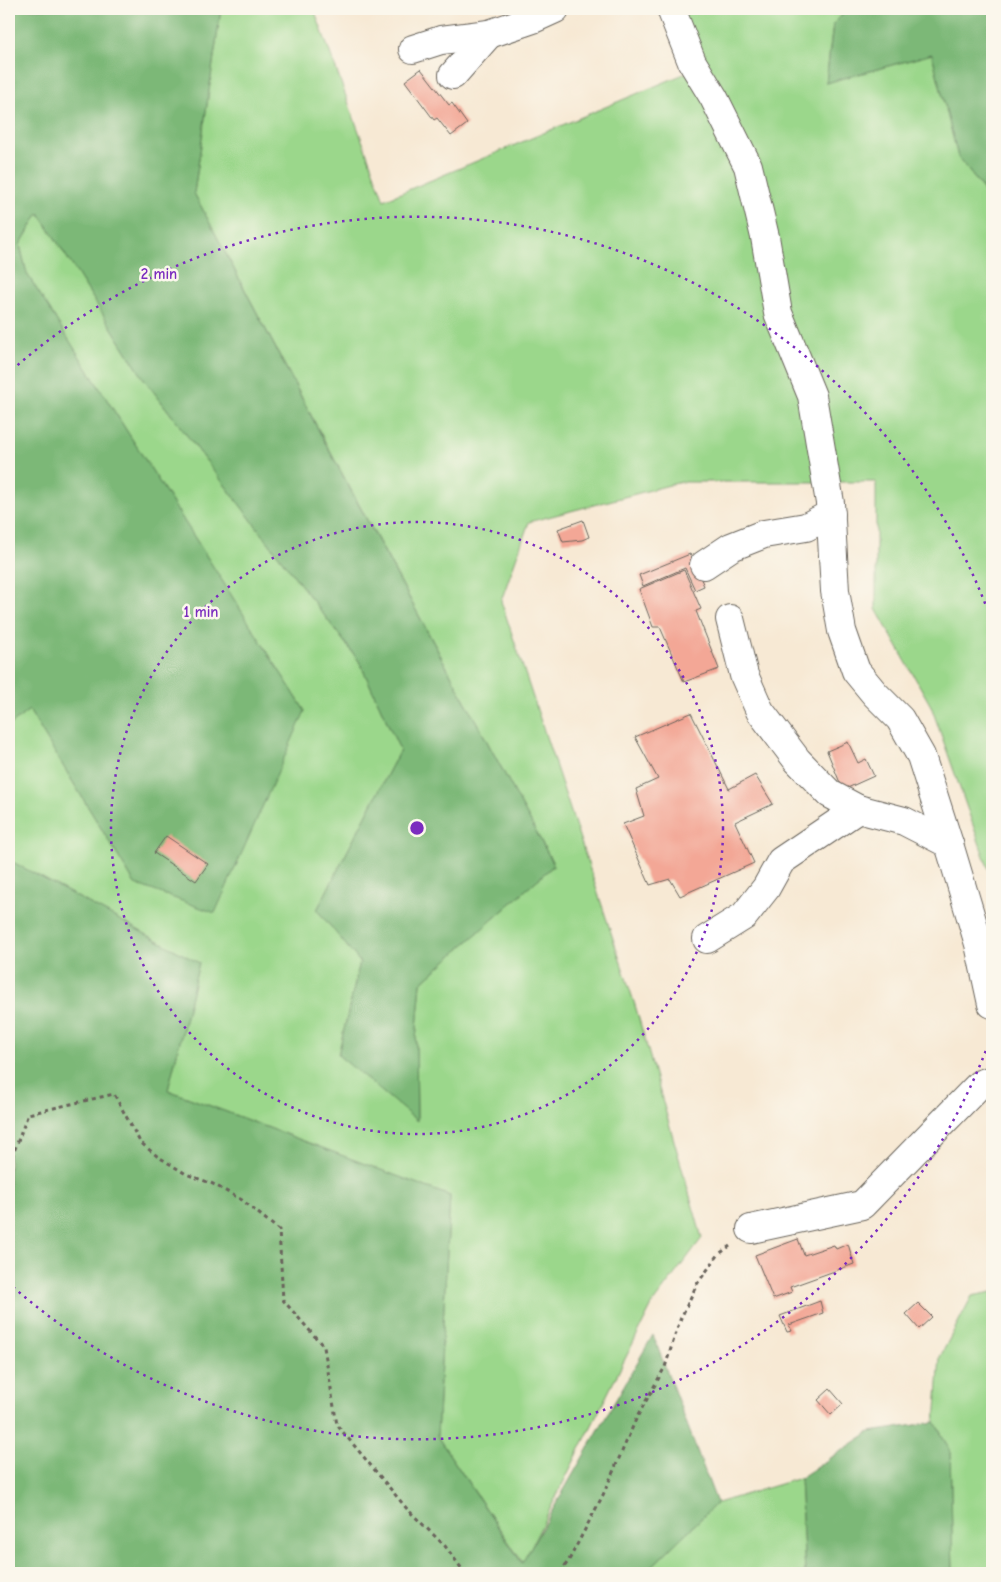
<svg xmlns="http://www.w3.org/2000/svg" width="1001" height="1582" font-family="'Comic Neue',sans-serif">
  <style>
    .green { fill: #9bd78b; stroke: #5c7a54 }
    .forest { fill: #7cb877; stroke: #4c6a4a }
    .building { fill: #f3a796 }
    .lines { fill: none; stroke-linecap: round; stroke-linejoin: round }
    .minor-casing { stroke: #69645c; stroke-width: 30 }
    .path { stroke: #69645c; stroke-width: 3; stroke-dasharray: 4 4; stroke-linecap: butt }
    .minor { stroke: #fff; stroke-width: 28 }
    .ring { fill: none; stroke: #7b2cbf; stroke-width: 2.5; stroke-dasharray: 2.5 5 }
    .centre { fill: #7b2cbf; stroke: #fbf7ec; stroke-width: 2.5 }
    .ring-label { font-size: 15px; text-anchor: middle; font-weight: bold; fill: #7b2cbf; stroke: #fbf7ec; stroke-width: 5; stroke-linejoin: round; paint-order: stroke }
  </style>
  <rect width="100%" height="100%" fill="#fbf7ec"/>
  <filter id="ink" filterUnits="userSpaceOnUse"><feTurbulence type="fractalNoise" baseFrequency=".02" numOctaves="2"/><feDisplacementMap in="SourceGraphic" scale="10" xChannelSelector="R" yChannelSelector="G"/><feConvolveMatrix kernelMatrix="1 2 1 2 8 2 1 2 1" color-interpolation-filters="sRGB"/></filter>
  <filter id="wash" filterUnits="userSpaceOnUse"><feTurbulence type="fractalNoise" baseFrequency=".0096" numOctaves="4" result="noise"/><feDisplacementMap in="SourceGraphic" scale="20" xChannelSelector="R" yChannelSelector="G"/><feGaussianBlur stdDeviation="1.12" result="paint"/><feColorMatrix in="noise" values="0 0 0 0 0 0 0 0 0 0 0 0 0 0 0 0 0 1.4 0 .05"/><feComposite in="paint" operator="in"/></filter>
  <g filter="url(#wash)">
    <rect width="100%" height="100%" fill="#f7e9d4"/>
    <!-- green -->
    <g class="green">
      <path d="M 221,9 L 314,9 L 384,200 L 691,71 L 664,9 L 848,9 L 833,24 L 826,83 L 932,54 L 958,157 L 992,201 L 992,879 L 931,706 L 876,609 L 876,482 L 681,482 L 529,522 L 501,601 L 635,1005 L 702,1238 L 653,1303 L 523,1563 L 437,1436 L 450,1196 L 168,1090 L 199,963 L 9,860 L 9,726 L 29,710 L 135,884 L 305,711 L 27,274 L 20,245 L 39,213 L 144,379 L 359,661 L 400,750 L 317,910 L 360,962 L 338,1055 L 417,1120 L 416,1040 L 421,983 L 554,865 L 330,451 L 194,193 Z"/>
      <path d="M 992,1292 L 992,1573 L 953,1573 L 950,1451 L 935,1422 L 940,1357 L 972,1296 Z"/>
      <path d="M 800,1478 L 805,1573 L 645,1573 L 717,1503 Z"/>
    </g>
    <!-- forest -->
    <g class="forest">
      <path d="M 9,9 L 221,9 L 194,193 L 330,452 L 554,865 L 421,983 L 416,1040 L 417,1121 L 338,1055 L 360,962 L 317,910 L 400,750 L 359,661 L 144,379 L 39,213 L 20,245 L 27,274 L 305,711 L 215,913 L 135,884 L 29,710 L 9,726 Z"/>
      <path d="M 848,9 L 992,9 L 992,201 L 958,157 L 932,54 L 826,83 L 833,24 Z"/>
      <path d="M 9,860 L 199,963 L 168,1090 L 450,1196 L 437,1436 L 522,1563 L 653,1335 L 717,1503 L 645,1573 L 9,1573 Z"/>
      <path d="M 935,1422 L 950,1451 L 953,1573 L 805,1573 L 800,1478 L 870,1432 Z"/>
    </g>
    <g id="blocks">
      <!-- building -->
      <g class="building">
        <path d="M 421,69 L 449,105 L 452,103 L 467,124 L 451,136 L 437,118 L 434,120 L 405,81 Z"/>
        <path d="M 583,520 L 589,537 L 582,540 L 563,542 L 558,529 Z"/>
        <path d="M 690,554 L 704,586 L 695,590 L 685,568 L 643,586 L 639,575 Z"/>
        <path d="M 684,570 L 701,609 L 696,611 L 719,669 L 684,682 L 660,627 L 653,627 L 639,589 Z"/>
        <path d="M 691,713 L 729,789 L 755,775 L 773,804 L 735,822 L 754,863 L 680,896 L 670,879 L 650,885 L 623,824 L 644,816 L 636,789 L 658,779 L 635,737 Z"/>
        <path d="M 848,742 L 858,763 L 866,759 L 874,776 L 843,790 L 827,751 Z"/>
        <path d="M 166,836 L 208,864 L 196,881 L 154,853 Z"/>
        <path d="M 798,1239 L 804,1255 L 834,1245 L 836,1249 L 848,1244 L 854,1264 L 790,1287 L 792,1292 L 773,1299 L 755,1255 Z"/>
        <path d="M 820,1301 L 823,1313 L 789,1325 L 792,1331 L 787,1332 L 780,1316 Z"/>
        <path d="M 918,1303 L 932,1317 L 919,1329 L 906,1314 Z"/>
        <path d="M 830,1389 L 843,1404 L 831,1415 L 818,1400 Z"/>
      </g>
    </g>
  </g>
  <g filter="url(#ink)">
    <use href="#blocks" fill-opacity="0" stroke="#69645c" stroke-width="1"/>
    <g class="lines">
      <!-- minor casing -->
      <g class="minor-casing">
        <g id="minor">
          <path d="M 671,9 L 692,62 L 714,98 L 748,166 L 765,237 L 778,313 L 812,396 L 830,503 L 835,591 L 842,631 L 856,671 L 875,694 L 900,719 L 921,756 L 949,844 L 979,944 L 992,1004"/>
          <path d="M 413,49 L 441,40 L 489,34 L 533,19 L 555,9"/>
          <path d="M 453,75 L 489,34"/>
          <path d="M 704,565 L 731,547 L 764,534 L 806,527 L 831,514"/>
          <path d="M 730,619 L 744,675 L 760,711 L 797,760 L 830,794 L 858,809 L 904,821 L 949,844"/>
          <path d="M 707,939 L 744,916 L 766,888 L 781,861 L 858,809"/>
          <path d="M 751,1229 L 862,1205 L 980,1084 L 992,1080"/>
        </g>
      </g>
      <!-- path -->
      <g class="path">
        <path d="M 9,1165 L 28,1114 L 114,1094 L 140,1142 L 157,1156 L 186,1174 L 213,1184 L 242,1200 L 279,1230 L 283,1300 L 324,1347 L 337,1425 L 408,1510 L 445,1546 L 465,1573"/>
        <path d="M 560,1573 L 569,1560 L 603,1495 L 637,1417 L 665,1367 L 680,1320 L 697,1284 L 719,1254 L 730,1246"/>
      </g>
      <!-- minor -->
      <use href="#minor" class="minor"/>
    </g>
  </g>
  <!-- distance rings -->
  <g class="ring">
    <circle cx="417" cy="828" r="306"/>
    <path d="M991 1037A611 611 0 0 1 12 1286M12 370A611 611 0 0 1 991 619"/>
  </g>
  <circle cx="417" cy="828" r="8" class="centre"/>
  <g class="ring-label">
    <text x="159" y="279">2 min</text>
    <text x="201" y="617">1 min</text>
  </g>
  <!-- margin -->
  <rect width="1001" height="1582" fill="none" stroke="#fbf7ec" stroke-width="30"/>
</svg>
